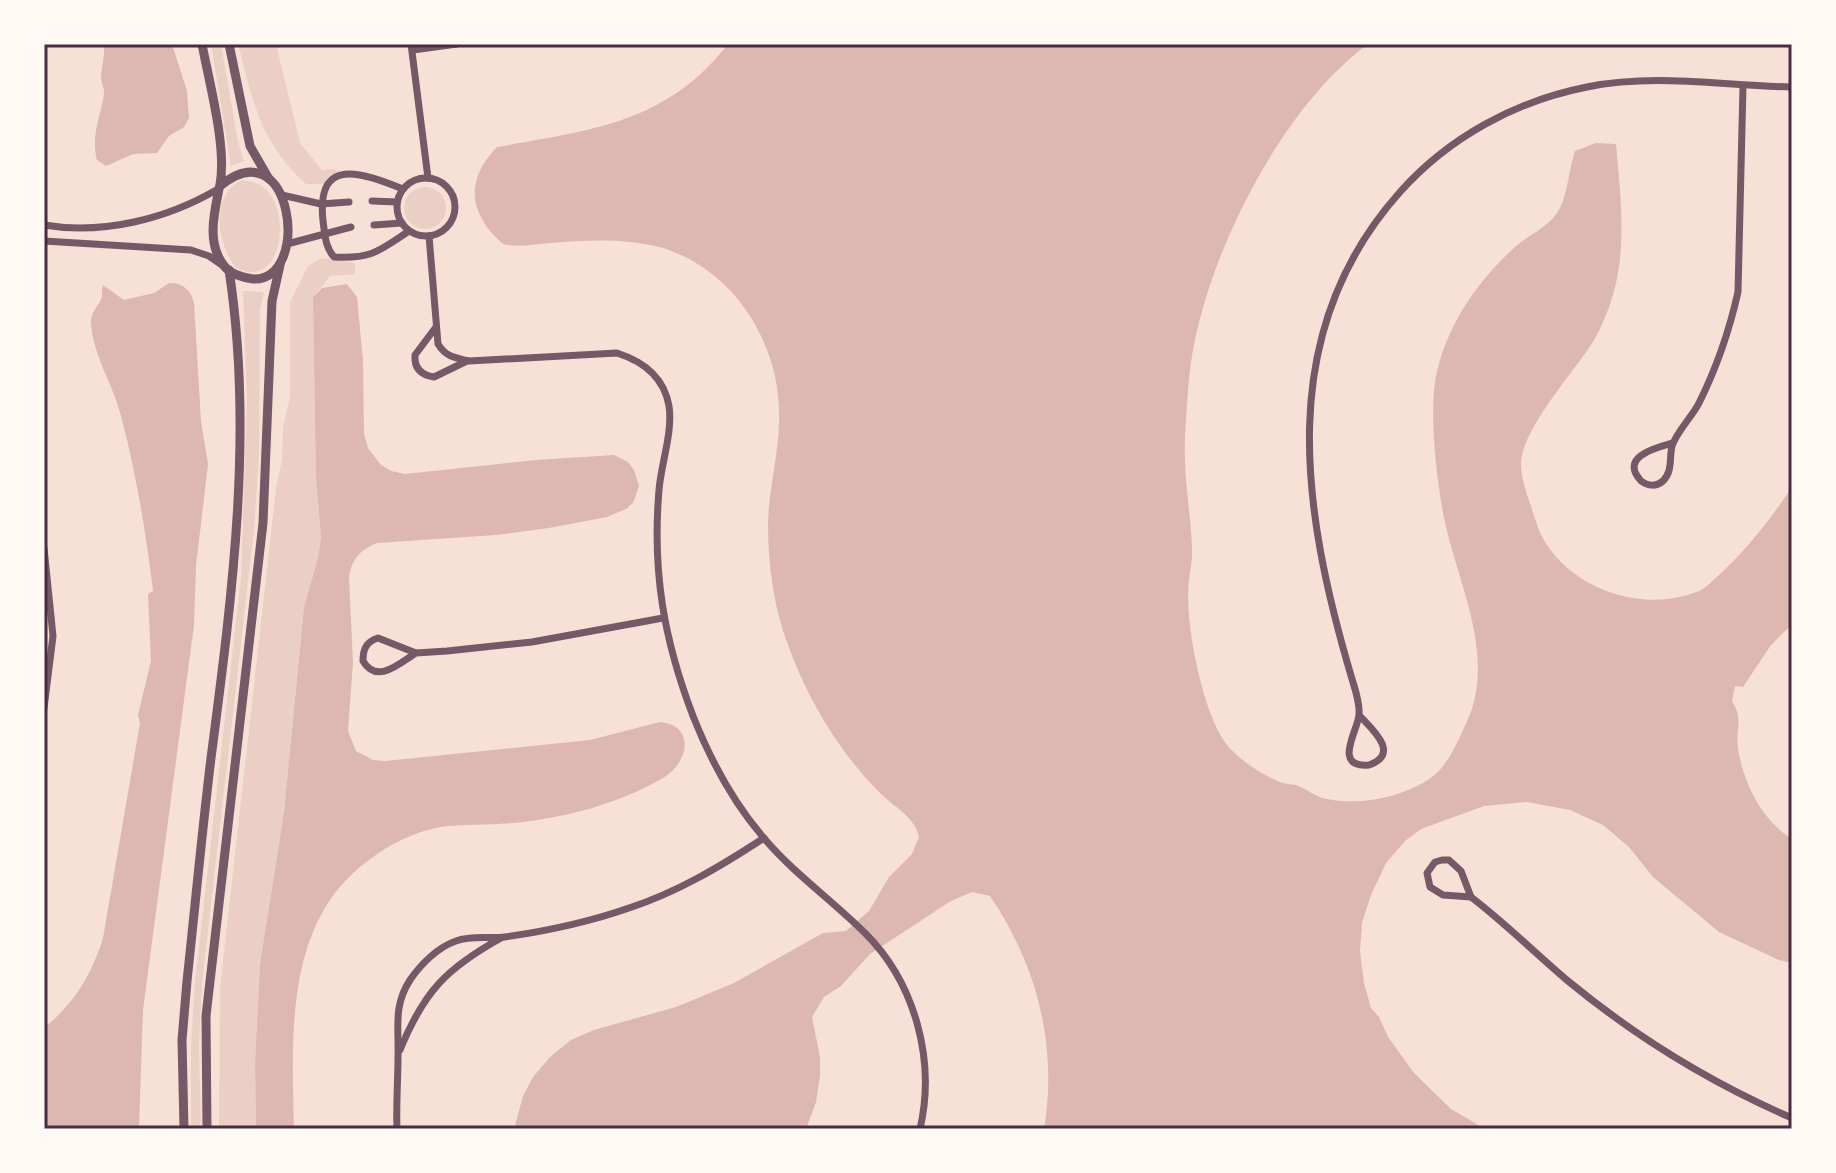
<svg xmlns="http://www.w3.org/2000/svg" width="1836" height="1173" font-family="'Source Serif 4',serif">
  <style>
    .green { fill: #ebcfc5 }
    .water { fill: #dcb8b0 }
    .lines { fill: none; stroke-linecap: round; stroke-linejoin: round }
    .minor { stroke: #755966; stroke-width: 7 }
    .tertiary { stroke: #755966; stroke-width: 9 }
    .neatline { fill: none; stroke: #4a2c40; stroke-width: 3 }
  </style>
  <rect width="100%" height="100%" fill="#f7e1d7"/>
  <!-- green -->
  <g class="green">
    <path d="M 211,44 L 221,44 L 238,142 L 244,161 L 231,166 Z"/>
    <path d="M 238,44 L 276,44 L 300,143 L 322,170 L 335,169 L 338,172 L 323,184 L 306,184 C 260,142 253,102 238,44 Z"/>
    <path d="M 240,181 C 296,175 292,295 236,268 C 218,245 209,198 240,181 Z"/>
    <circle cx="425" cy="208" r="21"/>
    <path d="M 321,258 L 355,263 L 355,274 L 330,276 L 313,297 L 316,478 L 321,537 L 318,558 L 304,607 L 284,812 L 260,964 L 255,1063 L 256,1129 L 219,1129 L 220,988 L 276,488 L 282,459 L 283,428 L 290,397 L 290,302 L 308,266 Z"/>
    <path d="M 243,291 L 264,292 L 260,309 L 259,456 L 254,530 L 202,983 L 199,1045 L 201,1129 L 191,1129 L 191,1044 L 195,982 L 241,577 L 247,400 Z"/>
  </g>
  <!-- water -->
  <g class="water">
    <path d="M 104,44 L 172,44 L 187,91 L 189,118 L 184,127 L 169,136 L 157,153 L 133,154 L 106,166 L 97,160 C 91,135 100,118 104,95 C 105,88 101,84 101,77 C 102,65 105,56 104,44 Z"/>
    <path d="M 728,44 L 1368,44 C 1278,110 1199,269 1189,379 C 1187,406 1184,436 1185,463 C 1186,491 1191,519 1192,547 C 1193,559 1190,569 1189,580 C 1184,620 1201,702 1221,736 C 1231,755 1260,774 1280,782 C 1285,784 1291,784 1296,785 C 1307,789 1315,797 1327,799 C 1359,806 1405,797 1432,777 C 1447,766 1456,745 1464,728 C 1501,656 1454,580 1442,507 C 1436,471 1431,426 1434,390 C 1440,334 1475,283 1516,246 C 1530,234 1551,226 1560,208 C 1568,191 1569,169 1575,151 L 1596,143 L 1616,144 C 1622,214 1631,275 1594,340 C 1576,370 1520,430 1521,465 C 1521,478 1527,495 1531,506 C 1534,516 1537,526 1541,535 C 1570,590 1643,614 1699,591 C 1706,588 1712,581 1718,576 C 1747,549 1770,520 1792,487 L 1792,624 L 1771,645 L 1743,687 L 1735,686 L 1732,701 C 1744,720 1735,729 1738,749 C 1744,785 1762,820 1792,839 L 1792,963 L 1779,960 L 1719,932 L 1653,877 L 1629,847 L 1603,825 L 1570,810 L 1527,802 L 1484,806 L 1421,829 L 1405,841 L 1386,863 L 1371,895 L 1362,923 L 1360,952 L 1364,983 L 1371,1008 L 1379,1017 L 1388,1037 L 1414,1073 L 1451,1109 L 1485,1129 L 1044,1129 C 1058,1046 1037,965 990,896 L 972,892 L 951,901 L 870,954 L 841,986 L 824,997 L 812,1017 L 820,1057 L 820,1076 L 816,1102 L 806,1129 L 514,1129 L 523,1096 L 533,1077 L 550,1057 L 571,1040 L 594,1030 L 676,1007 L 734,983 L 823,933 L 846,931 L 869,911 L 889,877 L 912,854 L 919,837 C 915,817 894,807 880,793 C 839,752 808,700 788,645 C 774,608 768,566 768,526 C 768,492 778,458 779,424 C 783,347 735,268 659,247 C 623,238 587,240 551,243 C 536,244 517,248 503,244 C 469,214 464,181 497,147 C 590,130 666,124 728,44 Z"/>
    <path d="M 169,283 C 182,282 191,290 194,303 L 201,421 L 208,464 L 196,566 L 194,625 L 143,1010 L 139,1129 L 67,1129 L 44,1125 L 44,1028 C 74,1004 92,974 103,938 L 140,723 L 138,715 L 151,661 L 148,594 L 153,591 C 146,532 136,473 121,416 C 113,384 94,358 91,324 C 90,310 100,307 102,296 C 102,292 102,288 103,285 L 124,300 L 154,293 Z"/>
    <path d="M 347,284 L 357,297 L 363,361 L 364,434 L 368,448 L 380,464 L 391,471 L 405,474 L 536,460 L 614,455 L 628,462 L 634,470 L 639,486 L 633,503 L 626,509 L 607,517 L 549,528 L 496,535 L 377,543 C 360,550 352,559 349,577 L 353,663 L 348,731 L 356,751 L 373,760 L 385,761 L 590,740 L 660,722 C 695,725 690,762 663,778 C 618,804 565,818 513,823 C 489,825 464,824 440,827 C 414,832 390,844 369,860 C 284,921 292,1036 294,1129 L 256,1129 L 255,1063 L 260,964 L 284,812 L 304,607 L 318,558 L 321,537 L 316,478 L 313,297 L 322,288 Z"/>
  </g>
  <g class="lines">
    <!-- minor -->
    <g class="minor">
      <path d="M 411,44 L 428,178"/>
      <path d="M 413,50 L 457,44"/>
      <circle cx="426" cy="207" r="29"/>
      <path d="M 403,189 C 362,173 316,155 323,221 C 325,235 325,247 334,257 C 372,259 379,251 409,231"/>
      <path d="M 282,195 L 321,204 L 349,202"/>
      <path d="M 372,201 L 397,202"/>
      <path d="M 44,225 C 103,235 167,219 218,189"/>
      <path d="M 374,225 L 402,223"/>
      <path d="M 429,236 L 438,344 C 446,357 455,358 469,361 L 617,353 C 642,361 664,377 669,406 C 673,432 661,464 659,490 C 652,572 664,640 693,716 C 710,759 733,802 763,837 C 793,873 832,900 865,933 C 915,983 936,1060 920,1129"/>
      <path d="M 44,241 L 191,250 L 209,256 L 222,265"/>
      <path d="M 287,244 L 351,227"/>
      <path d="M 436,327 L 415,355 C 414,368 421,375 434,377 L 467,361"/>
      <path d="M 1673,443 C 1655,448 1619,457 1641,481 C 1648,486 1656,487 1663,481 C 1673,471 1669,458 1672,446 C 1677,431 1692,417 1699,403 C 1717,367 1729,332 1738,292 L 1743,86"/>
      <path d="M 44,548 L 53,636 L 44,708"/>
      <path d="M 416,653 C 400,663 377,685 363,661 C 363,649 366,642 378,638 L 416,653 L 447,651 L 532,642 L 663,618"/>
      <path d="M 1360,716 C 1372,729 1401,754 1369,765 C 1331,768 1359,729 1359,714 C 1360,703 1355,689 1352,679 C 1302,510 1273,334 1400,192 C 1449,137 1516,101 1587,87 C 1656,73 1723,86 1792,87"/>
      <path d="M 1442,860 L 1449,860 L 1461,871 L 1471,897 L 1443,895 L 1430,887 L 1427,873 L 1435,862 Z"/>
      <path d="M 1471,897 C 1505,923 1535,953 1568,981 C 1636,1037 1711,1083 1792,1118"/>
      <path d="M 400,1050 C 424,991 447,968 501,938"/>
      <path d="M 397,1129 C 396,1104 398,1081 398,1056 C 399,1028 393,1006 410,980 C 421,964 438,947 456,941 C 472,935 489,939 505,937 C 547,931 589,922 629,908 C 678,892 721,866 764,838"/>
    </g>
    <!-- tertiary -->
    <g class="tertiary">
      <path d="M 202,44 C 209,82 227,147 220,184 C 215,210 205,243 225,267 C 231,274 244,278 253,279 C 312,282 293,126 220,186"/>
      <path d="M 229,44 L 250,146 L 269,179"/>
      <path d="M 184,1129 L 182,1040 L 187,981 C 195,907 202,832 211,758 C 232,597 254,432 229,270"/>
      <path d="M 207,1129 L 206,1016 L 263,523 L 272,301 L 280,265"/>
    </g>
  </g>
  <!-- border -->
  <rect width="1836" height="1173" fill="none" stroke="#fffaf5" stroke-width="92"/>
  <rect x="46" y="46" width="1744" height="1081" class="neatline"/>
</svg>
